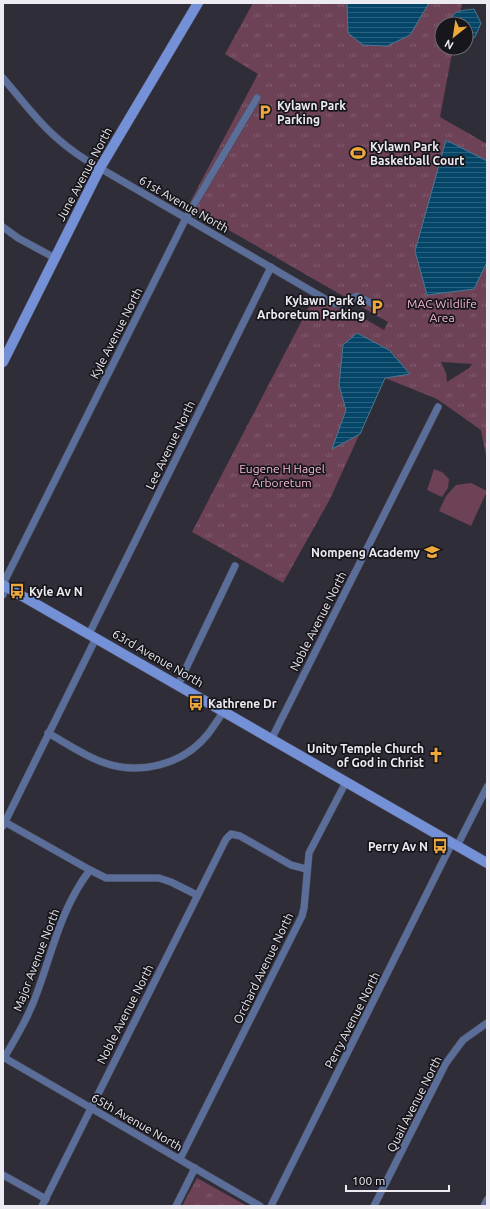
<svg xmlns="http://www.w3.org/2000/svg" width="490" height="1209" font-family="Ubuntu,sans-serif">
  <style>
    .grass { fill: #6d4156 }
    .park { fill: url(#park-tufts); fill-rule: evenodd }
    .water { fill: url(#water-rules); stroke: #4a7891 }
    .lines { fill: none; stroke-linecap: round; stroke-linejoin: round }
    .street-casing { stroke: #494852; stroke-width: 8 }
    .secondary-casing { stroke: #494852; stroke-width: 11 }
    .street { stroke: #5b6e9a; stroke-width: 7 }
    .secondary { stroke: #7490d7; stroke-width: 10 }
    .labels { text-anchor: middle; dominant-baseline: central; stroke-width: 3.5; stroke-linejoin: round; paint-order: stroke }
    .poi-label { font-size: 12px; font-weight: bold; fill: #ecebf2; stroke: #17161b; text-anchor: start }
    .street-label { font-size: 12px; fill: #ecebf2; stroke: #17161b }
    .park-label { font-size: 12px; fill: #f5b7d3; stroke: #17161b }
  </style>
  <defs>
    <pattern id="park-tufts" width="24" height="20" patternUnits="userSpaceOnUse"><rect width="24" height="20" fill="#6d4156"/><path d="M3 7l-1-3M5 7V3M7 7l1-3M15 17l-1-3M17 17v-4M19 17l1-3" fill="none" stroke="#825d6f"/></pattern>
    <pattern id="water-rules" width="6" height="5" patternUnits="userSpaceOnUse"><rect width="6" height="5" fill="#054668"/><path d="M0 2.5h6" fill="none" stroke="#2a617e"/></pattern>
  </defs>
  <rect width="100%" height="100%" fill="#2f2d38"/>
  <!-- grass -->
  <g class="grass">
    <path d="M 434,469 L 442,472 L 449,479 L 448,488 L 442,497 L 427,490 Z"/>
    <path d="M 471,483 L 487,491 L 471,526 L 439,511 L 446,496 L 456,485 Z"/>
  </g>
  <!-- park -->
  <g class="park">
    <path d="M 253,3 L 462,3 L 458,24 L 442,24 L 442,48 L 453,48 L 440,117 L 487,144 L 487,461 L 481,430 L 437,399 L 385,378 L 330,499 L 283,583 L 192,532 L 312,301 L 353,312 L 384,330 L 388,322 L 201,214 L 195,214 L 188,206 L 258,74 L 225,54 ZM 441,362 L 472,364 L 469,368 L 447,382 L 446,373 Z"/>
    <path d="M 197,1178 L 247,1206 L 182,1206 Z"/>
  </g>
  <!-- water -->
  <g class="water">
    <path d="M 347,3 L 429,3 L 410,35 L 387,46 L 363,45 L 348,33 Z"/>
    <path d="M 474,9 L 481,23 L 475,37 L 466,41 L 466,24 L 448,24 C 454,10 459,11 474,9 Z"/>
    <path d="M 446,140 L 487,161 L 487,262 L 474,289 L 427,295 L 415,251 Z"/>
    <path d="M 357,333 L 389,350 L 410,374 L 385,378 L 360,434 L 332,449 L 346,410 L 339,385 L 343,345 Z"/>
  </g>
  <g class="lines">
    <!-- street casing -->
    <g class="street-casing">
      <g id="street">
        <path d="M 3,78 C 32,112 47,135 86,160 L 332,303 L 340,304 L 357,296 L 375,305"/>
        <path d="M 3,227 L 18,238 L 55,258"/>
        <path d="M 3,584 L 186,218 L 257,98"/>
        <path d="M 3,595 L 6,586"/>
        <path d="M 89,634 L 271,267"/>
        <path d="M 178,685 L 235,566"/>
        <path d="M 48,733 C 66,743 83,755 102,762 C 139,776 183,765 208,734 C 214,726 219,718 224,711"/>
        <path d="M 272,738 L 438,407"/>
        <path d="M 3,821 L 90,870 L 106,878 L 159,878 L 171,882 L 197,895"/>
        <path d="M 3,826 L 96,638"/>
        <path d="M 457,846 L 487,787"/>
        <path d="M 3,1057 L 260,1206"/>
        <path d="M 4,1058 C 17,1036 30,1014 38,990 C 53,949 62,906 90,870"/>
        <path d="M 180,1159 L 302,916 L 304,908 L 309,853 L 346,782"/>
        <path d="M 3,1175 L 46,1199"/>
        <path d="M 42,1206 L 226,839 L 231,834 L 240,836 L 291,865 L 306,869"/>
        <path d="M 176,1206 L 195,1168"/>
        <path d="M 271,1206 L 452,843"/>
        <path d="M 374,1206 L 446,1063 L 463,1040 L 487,1023"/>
        <path d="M 484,1206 L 487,1200"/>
      </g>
    </g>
    <!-- secondary casing -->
    <g class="secondary-casing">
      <g id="secondary">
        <path d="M 3,362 L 100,168 L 198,3"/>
        <path d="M 3,585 L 487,863"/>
      </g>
    </g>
    <!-- street -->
    <use href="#street" class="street"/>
    <!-- secondary -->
    <use href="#secondary" class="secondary"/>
  </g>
  <!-- icons -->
  <defs>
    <g id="parking-bare" transform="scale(1.2)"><path d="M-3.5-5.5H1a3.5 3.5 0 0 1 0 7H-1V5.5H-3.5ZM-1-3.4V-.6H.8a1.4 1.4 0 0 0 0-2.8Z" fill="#eea83c" stroke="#17161b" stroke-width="2.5" paint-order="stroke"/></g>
    <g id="stadium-bare" transform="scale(1.2)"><path d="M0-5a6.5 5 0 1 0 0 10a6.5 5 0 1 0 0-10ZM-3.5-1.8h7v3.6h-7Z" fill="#eea83c" stroke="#17161b" stroke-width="2.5" paint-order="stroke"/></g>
    <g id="school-bare" transform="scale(1.2)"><path d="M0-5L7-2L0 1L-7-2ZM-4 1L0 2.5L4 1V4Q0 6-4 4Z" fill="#eea83c" stroke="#17161b" stroke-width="2.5" paint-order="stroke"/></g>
    <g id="bus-bare" transform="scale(1.2)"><path d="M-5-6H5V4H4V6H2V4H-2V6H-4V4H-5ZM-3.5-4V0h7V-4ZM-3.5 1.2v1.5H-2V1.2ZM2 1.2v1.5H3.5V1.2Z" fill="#eea83c" stroke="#17161b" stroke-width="2.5" paint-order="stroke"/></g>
    <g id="church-bare" transform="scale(1.2)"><path d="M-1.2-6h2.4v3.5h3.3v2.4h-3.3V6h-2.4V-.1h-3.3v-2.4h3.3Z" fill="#eea83c" stroke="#17161b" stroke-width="2.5" paint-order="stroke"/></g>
  </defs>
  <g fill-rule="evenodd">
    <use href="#parking-bare" x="265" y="112"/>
    <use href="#stadium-bare" x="358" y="153"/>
    <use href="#parking-bare" x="377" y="307"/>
    <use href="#school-bare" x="432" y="552"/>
    <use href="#bus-bare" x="17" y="591"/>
    <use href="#bus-bare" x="196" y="703"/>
    <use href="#church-bare" x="436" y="755"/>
    <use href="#bus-bare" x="440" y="846"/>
  </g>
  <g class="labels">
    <!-- poi labels -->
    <g class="poi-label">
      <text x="277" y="105">Kylawn Park<tspan x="277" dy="14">Parking</tspan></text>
      <text x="370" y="146">Kylawn Park<tspan x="370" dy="14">Basketball Court</tspan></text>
      <text x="365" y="300" text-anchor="end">Kylawn Park &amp;<tspan x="365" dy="14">Arboretum Parking</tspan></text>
      <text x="420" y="552" text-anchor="end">Nompeng Academy</text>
      <text x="29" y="591">Kyle Av N</text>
      <text x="208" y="703">Kathrene Dr</text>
      <text x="424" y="748" text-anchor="end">Unity Temple Church<tspan x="424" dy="14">of God in Christ</tspan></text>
      <text x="428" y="846" text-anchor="end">Perry Av N</text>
    </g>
    <!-- street labels -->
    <g class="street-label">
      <text transform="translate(84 174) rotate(-62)">June Avenue North</text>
      <text transform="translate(184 204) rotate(30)">61st Avenue North</text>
      <text transform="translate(116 333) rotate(-63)">Kyle Avenue North</text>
      <text transform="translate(170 445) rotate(-64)">Lee Avenue North</text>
      <text transform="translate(318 621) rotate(-63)">Noble Avenue North</text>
      <text transform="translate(158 658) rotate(30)">63rd Avenue North</text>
      <text transform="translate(36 960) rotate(-69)">Major Avenue North</text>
      <text transform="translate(263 968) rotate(-64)">Orchard Avenue North</text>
      <text transform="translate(125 1014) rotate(-63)">Noble Avenue North</text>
      <text transform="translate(352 1020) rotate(-63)">Perry Avenue North</text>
      <text transform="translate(414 1104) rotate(-63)">Quail Avenue North</text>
      <text transform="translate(137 1122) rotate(30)">65th Avenue North</text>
    </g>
    <!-- park labels -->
    <g class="park-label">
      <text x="442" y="303">MAC Wildlife<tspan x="442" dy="14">Area</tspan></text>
      <text x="282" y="468">Eugene H Hagel<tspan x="282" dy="14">Arboretum</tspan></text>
    </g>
  </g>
  <!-- border -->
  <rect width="490" height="1209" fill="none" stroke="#ecebf2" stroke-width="8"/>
  <!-- north arrow -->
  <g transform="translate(454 36) rotate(210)"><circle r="19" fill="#17161b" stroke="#6c6b71"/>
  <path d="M0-3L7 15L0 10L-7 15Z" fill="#eea83c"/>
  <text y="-6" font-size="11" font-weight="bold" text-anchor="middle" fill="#ecebf2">N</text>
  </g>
  <!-- scale -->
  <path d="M346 1185v6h103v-6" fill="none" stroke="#ecebf2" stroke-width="2"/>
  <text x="352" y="1185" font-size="12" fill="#ecebf2" stroke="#17161b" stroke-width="3" paint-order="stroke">100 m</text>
</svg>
